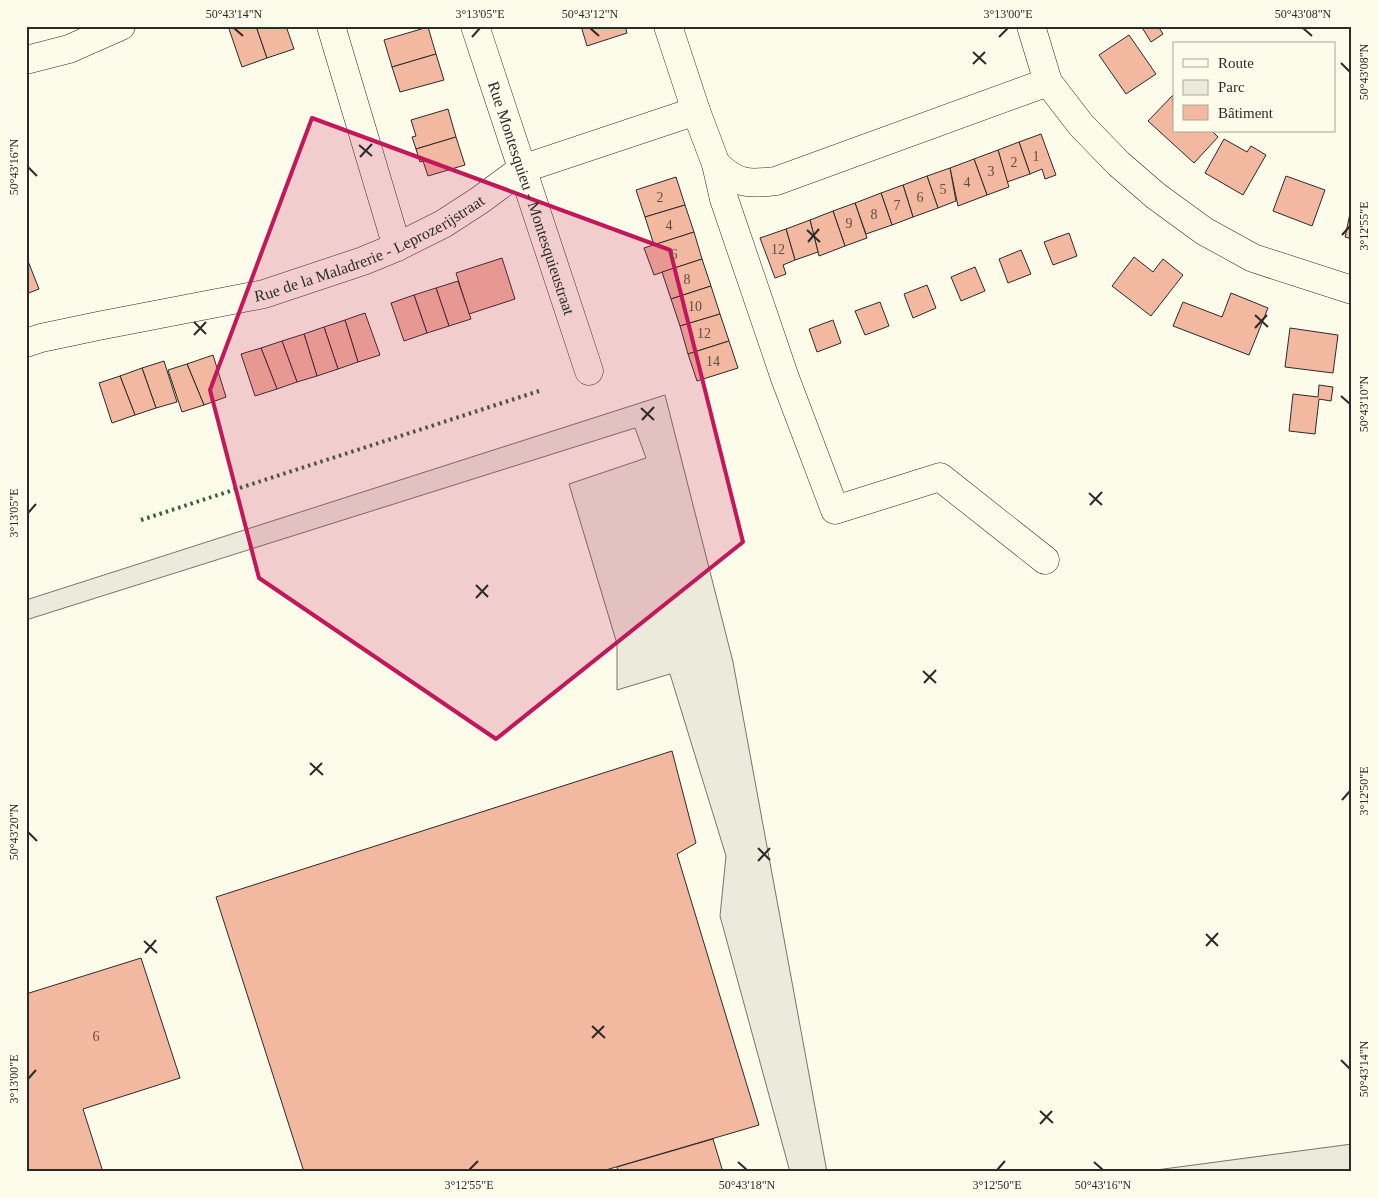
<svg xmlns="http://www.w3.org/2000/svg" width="1378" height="1198" font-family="Georgia,serif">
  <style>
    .green { fill: #ecebdb; stroke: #74746e }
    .building { fill: #f2b8a0; stroke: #2b2b2b }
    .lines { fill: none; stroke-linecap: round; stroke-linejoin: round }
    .minor-casing { stroke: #2b2b2b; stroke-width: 29 }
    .minor { stroke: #fdfbea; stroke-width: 28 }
    .hedge { stroke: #34623c; stroke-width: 4; stroke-dasharray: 2.5 4; stroke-linecap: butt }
    .marked { fill: #c2185b; fill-opacity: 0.2; stroke: #c2185b; stroke-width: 4; stroke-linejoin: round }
    .ticks { fill: none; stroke: #2b2b2b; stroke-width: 2 }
    .labels { text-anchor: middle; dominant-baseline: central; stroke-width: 4; stroke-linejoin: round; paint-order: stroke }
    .number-label { font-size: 14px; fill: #5d4e48 }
    .street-label { font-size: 16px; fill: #2b2b2b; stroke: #fdfbea }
    .neatline { fill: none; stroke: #2b2b2b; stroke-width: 2 }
    .ticks-label { font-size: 12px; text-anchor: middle; fill: #2b2b2b }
  </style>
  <rect width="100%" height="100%" fill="#fdfbea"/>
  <!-- green -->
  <g class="green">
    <path d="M 665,395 L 733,662 L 827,1172 L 790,1172 L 720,916 L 726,856 L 670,674 L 617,690 L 617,644 L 569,484 L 646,458 L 635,428 L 26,620 L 26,600 Z"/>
    <path d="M 1352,1144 L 1352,1172 L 1141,1172 Z"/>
  </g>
  <!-- building -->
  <g class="building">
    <path d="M 228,26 L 256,26 L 267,58 L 242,67 Z"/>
    <path d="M 256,26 L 286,26 L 294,49 L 267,58 Z"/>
    <path d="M 581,26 L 625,26 L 627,33 L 587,46 Z"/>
    <path d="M 1141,26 L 1158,26 L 1163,34 L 1151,42 Z"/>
    <path d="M 428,27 L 436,54 L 392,67 L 384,40 Z"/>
    <path d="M 1129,35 L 1156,74 L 1126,94 L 1099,55 Z"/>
    <path d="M 436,54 L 444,80 L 400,92 L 392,67 Z"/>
    <path d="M 1173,95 L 1174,131 L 1212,131 L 1218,137 L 1194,163 L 1148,121 Z"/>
    <path d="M 448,109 L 456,137 L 416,149 L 412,137 L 416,136 L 411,120 Z"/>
    <path d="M 1041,134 L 1056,175 L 1045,179 L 1042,169 L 1030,174 L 1019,142 Z"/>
    <path d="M 456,137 L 465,165 L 428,176 L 423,161 L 420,162 L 416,149 Z"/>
    <path d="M 1224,139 L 1247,152 L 1251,146 L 1266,155 L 1243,195 L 1205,173 Z"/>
    <path d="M 1019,142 L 1030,174 L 1007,182 L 998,150 Z"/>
    <path d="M 998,150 L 1009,187 L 987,195 L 974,159 Z"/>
    <path d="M 974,159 L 987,195 L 958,206 L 950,168 Z"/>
    <path d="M 950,168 L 956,201 L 938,208 L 927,176 Z"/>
    <path d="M 927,176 L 938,208 L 913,217 L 903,185 Z"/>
    <path d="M 1286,176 L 1325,190 L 1312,226 L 1273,211 Z"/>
    <path d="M 676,177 L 685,205 L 645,217 L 636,190 Z"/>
    <path d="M 903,185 L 913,217 L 892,225 L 881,193 Z"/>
    <path d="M 881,193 L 892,225 L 866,234 L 855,203 Z"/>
    <path d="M 855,203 L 867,238 L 845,246 L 833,211 Z"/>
    <path d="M 1352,204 L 1352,239 L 1345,237 Z"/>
    <path d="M 685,205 L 694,232 L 654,245 L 645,217 Z"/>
    <path d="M 833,211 L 845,246 L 819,256 L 810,220 Z"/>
    <path d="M 810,220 L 818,252 L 795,260 L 786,229 Z"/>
    <path d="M 786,229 L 795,260 L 783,265 L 786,274 L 775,278 L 760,238 Z"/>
    <path d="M 694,232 L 702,259 L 654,275 L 644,248 Z"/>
    <path d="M 1069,233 L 1077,256 L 1053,265 L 1044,242 Z"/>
    <path d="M 1021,250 L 1031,274 L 1008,283 L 999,259 Z"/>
    <path d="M 26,256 L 39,289 L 26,294 Z"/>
    <path d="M 1134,257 L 1153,272 L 1163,259 L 1183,275 L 1151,316 L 1112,286 Z"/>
    <path d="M 502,258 L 515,299 L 469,314 L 456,273 Z"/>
    <path d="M 702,259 L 711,286 L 671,299 L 662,272 Z"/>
    <path d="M 975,267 L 985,291 L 961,301 L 951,277 Z"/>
    <path d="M 458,281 L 471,319 L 449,326 L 436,288 Z"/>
    <path d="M 927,285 L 936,308 L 913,318 L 904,294 Z"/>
    <path d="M 711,286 L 720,314 L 680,326 L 671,299 Z"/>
    <path d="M 436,288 L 449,326 L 427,333 L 414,295 Z"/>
    <path d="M 1231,293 L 1268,308 L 1249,355 L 1173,326 L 1183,302 L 1222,317 Z"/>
    <path d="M 414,295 L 427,333 L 404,341 L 391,303 Z"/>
    <path d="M 880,302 L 889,326 L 865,335 L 855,311 Z"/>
    <path d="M 365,313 L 380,355 L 358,362 L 345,320 Z"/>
    <path d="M 720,314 L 729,341 L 688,354 L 680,326 Z"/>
    <path d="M 345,320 L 358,362 L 338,369 L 324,327 Z"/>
    <path d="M 833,320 L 841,343 L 817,352 L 809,329 Z"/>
    <path d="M 324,327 L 338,369 L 317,376 L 304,334 Z"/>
    <path d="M 1290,328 L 1338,335 L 1333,373 L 1285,367 Z"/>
    <path d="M 304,334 L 317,376 L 297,382 L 282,341 Z"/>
    <path d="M 282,341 L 297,382 L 277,389 L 261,348 Z"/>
    <path d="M 729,341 L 738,368 L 697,381 L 688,354 Z"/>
    <path d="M 261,348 L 277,389 L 255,396 L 241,354 Z"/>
    <path d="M 213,355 L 226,397 L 204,405 L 187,364 Z"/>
    <path d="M 164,361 L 177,402 L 156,408 L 142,368 Z"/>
    <path d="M 187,364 L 204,405 L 182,412 L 168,370 Z"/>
    <path d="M 142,368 L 156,408 L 135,415 L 120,376 Z"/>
    <path d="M 120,376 L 135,415 L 112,423 L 99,383 Z"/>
    <path d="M 1319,385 L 1333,387 L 1331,401 L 1319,399 L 1315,434 L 1289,431 L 1293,394 L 1318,397 Z"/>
    <path d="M 672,751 L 696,843 L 677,854 L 759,1125 L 599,1172 L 304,1172 L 216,897 Z"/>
    <path d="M 141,958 L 180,1078 L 83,1109 L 103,1172 L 26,1172 L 26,994 Z"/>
    <path d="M 713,1139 L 723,1172 L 618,1172 L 617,1167 Z"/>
  </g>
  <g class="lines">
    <!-- minor casing -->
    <g class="minor-casing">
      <g id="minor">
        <path d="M 331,26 L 397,247"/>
        <path id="s1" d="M 475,26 L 589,371"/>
        <path d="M 668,26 L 696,111 L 716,164 L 724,199 L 785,378 L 835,510 L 940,477 L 1045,560"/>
        <path d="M 1031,26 L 1048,82 L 1081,125 L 1119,164 L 1156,196 L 1204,231 L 1253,258 L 1352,290"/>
        <path d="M 26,60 L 69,49 L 121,26"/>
        <path d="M 716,164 C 737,185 749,184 776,181 L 1048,82"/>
        <path id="s2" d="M 26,343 L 41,338 L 98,326 L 264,294 L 363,261 L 397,247 L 443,224 L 480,200 L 522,169 L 696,111"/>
      </g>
    </g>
    <!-- minor -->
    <use href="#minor" class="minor"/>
    <!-- hedge -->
    <path class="hedge" d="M 141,520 L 539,391"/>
  </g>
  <!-- marked area -->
  <path class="marked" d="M 312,118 L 670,250 L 743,542 L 496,739 L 259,578 L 210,390 Z"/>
  <!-- ticks -->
  <path class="ticks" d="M 234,28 L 243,36M 590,28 L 599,36M 1303,28 L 1312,36M 472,37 L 480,28M 999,37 L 1008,28M 973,52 L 986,64M 1341,63 L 1350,72M 973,64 L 985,52M 359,145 L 372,156M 360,157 L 372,144M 28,167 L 37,176M 807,230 L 820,242M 1342,235 L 1350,226M 808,242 L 819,229M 1255,315 L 1268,327M 194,322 L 206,334M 1255,328 L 1267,315M 194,335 L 206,322M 1341,396 L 1350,404M 641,408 L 654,420M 642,420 L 654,407M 1089,493 L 1102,505M 1090,505 L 1102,492M 28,513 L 36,504M 476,585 L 488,597M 476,598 L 488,585M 923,671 L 936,683M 924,683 L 936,670M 310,763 L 323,775M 310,775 L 322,763M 1342,800 L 1350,791M 28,832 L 37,841M 758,848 L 770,860M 758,861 L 770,848M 1206,934 L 1218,946M 144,941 L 157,953M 1206,946 L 1218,933M 145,953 L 156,940M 592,1026 L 605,1038M 592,1038 L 604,1026M 1341,1060 L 1350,1069M 28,1079 L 36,1070M 1040,1111 L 1053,1123M 1040,1124 L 1052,1111M 738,1162 L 747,1170M 1094,1162 L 1103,1170M 469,1170 L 478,1161M 997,1170 L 1005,1161"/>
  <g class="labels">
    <!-- number labels -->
    <g class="number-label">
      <text x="1036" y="156">1</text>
      <text x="1014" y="162">2</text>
      <text x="991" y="171">3</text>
      <text x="967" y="182">4</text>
      <text x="943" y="189">5</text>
      <text x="660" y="197">2</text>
      <text x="920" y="197">6</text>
      <text x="897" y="205">7</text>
      <text x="874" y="214">8</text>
      <text x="849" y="223">9</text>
      <text x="669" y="225">4</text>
      <text x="778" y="249">12</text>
      <text x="674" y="254">6</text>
      <text x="687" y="279">8</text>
      <text x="695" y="306">10</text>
      <text x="704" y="333">12</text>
      <text x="713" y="361">14</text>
      <text x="96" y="1036">6</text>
    </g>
    <!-- street labels -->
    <g class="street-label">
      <text stroke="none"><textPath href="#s1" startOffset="181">Rue Montesquieu - Montesquieustraat</textPath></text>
      <text stroke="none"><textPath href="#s2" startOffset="358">Rue de la Maladrerie - Leprozerijstraat</textPath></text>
    </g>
  </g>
  <!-- border -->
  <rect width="1378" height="1198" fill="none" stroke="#fdfbea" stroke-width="55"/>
  <!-- legend -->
  <rect x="1173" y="42" width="162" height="90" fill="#fdfbea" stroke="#a9a89e"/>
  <rect x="1183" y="59" width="25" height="8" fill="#fdfbea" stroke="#a9a89e"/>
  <text x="1218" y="68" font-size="15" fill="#2b2b2b">Route</text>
  <rect x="1183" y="80" width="25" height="15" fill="#ecebdb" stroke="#a9a89e"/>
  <text x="1218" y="92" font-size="15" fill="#2b2b2b">Parc</text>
  <rect x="1183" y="105" width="25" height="15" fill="#f2b8a0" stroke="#a9a89e"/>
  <text x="1218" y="118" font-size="15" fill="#2b2b2b">Bâtiment</text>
  <rect x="28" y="28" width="1322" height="1142" class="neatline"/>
  <g class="ticks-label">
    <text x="234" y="18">50°43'14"N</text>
    <text x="480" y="18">3°13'05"E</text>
    <text x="590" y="18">50°43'12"N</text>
    <text x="1008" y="18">3°13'00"E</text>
    <text x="1303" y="18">50°43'08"N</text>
    <text transform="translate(1364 72) rotate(-90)" y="4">50°43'08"N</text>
    <text transform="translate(14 167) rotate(-90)" y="4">50°43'16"N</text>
    <text transform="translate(1364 226) rotate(-90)" y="4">3°12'55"E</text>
    <text transform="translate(1364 404) rotate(-90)" y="4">50°43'10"N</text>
    <text transform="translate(14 513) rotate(-90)" y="4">3°13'05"E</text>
    <text transform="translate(1364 791) rotate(-90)" y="4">3°12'50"E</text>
    <text transform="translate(14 832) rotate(-90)" y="4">50°43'20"N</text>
    <text transform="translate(1364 1069) rotate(-90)" y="4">50°43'14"N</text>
    <text transform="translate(14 1079) rotate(-90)" y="4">3°13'00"E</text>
    <text x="469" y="1189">3°12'55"E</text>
    <text x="747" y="1189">50°43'18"N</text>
    <text x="997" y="1189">3°12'50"E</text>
    <text x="1103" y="1189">50°43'16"N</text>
  </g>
</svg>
